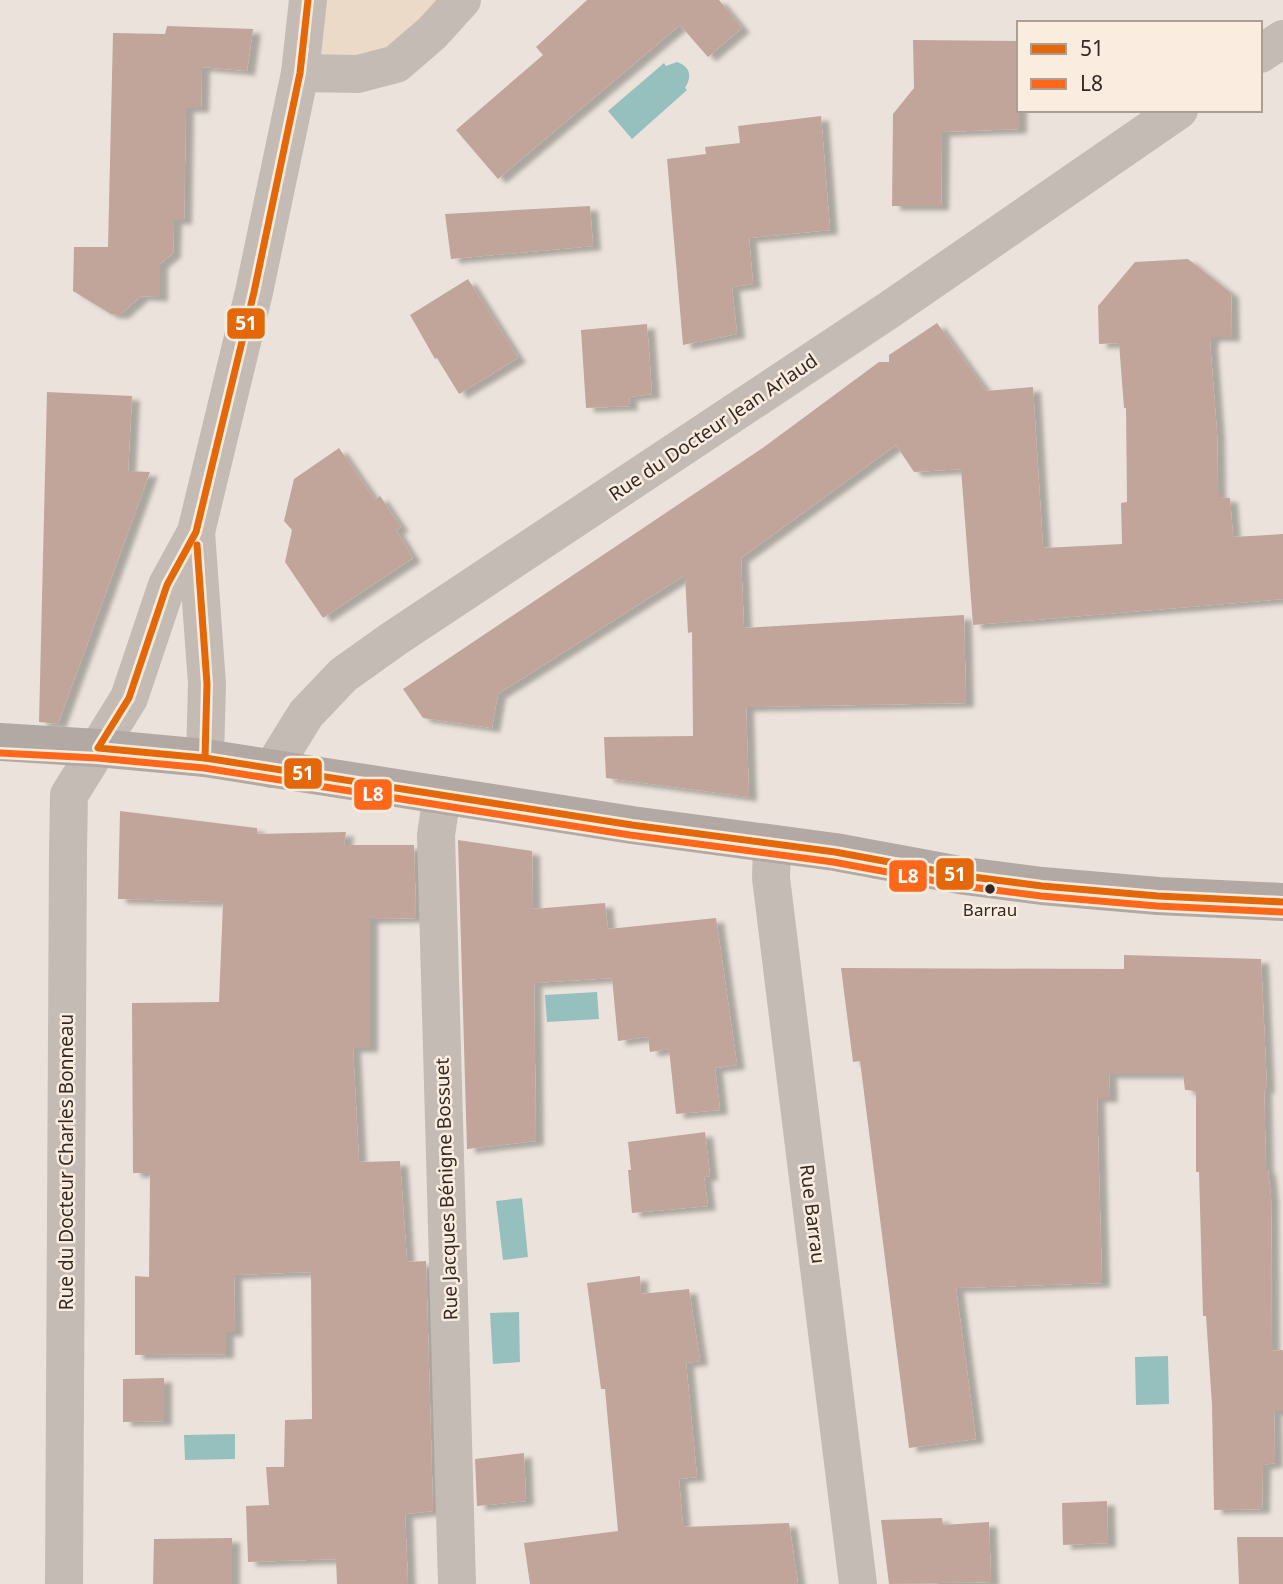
<svg xmlns="http://www.w3.org/2000/svg" width="1283" height="1584" font-family="'Noto Sans',sans-serif">
  <style>
    .plaza { fill: #ecdac8 }
    .water { fill: #96c0be }
    .building { fill: #c1a59b; filter: url(#shadow) }
    .lines { fill: none; stroke-linecap: round; stroke-linejoin: round }
    .minor { stroke: #c4bbb5; stroke-width: 38 }
    .major { stroke: #b2a9a4; stroke-width: 38 }
    .bus-1-casing { stroke: #faede0; stroke-width: 12 }
    .bus-2-casing { stroke: #faede0; stroke-width: 12 }
    .bus-1 { stroke: #e46809; stroke-width: 7 }
    .bus-2 { stroke: #ff671b; stroke-width: 7 }
    .bus-dot { fill: #342824; stroke: #faede0; stroke-width: 2.5 }
    .labels { text-anchor: middle; dominant-baseline: central; stroke-width: 5; stroke-linejoin: round; paint-order: stroke }
    .bus-label { font-size: 17px; fill: #342824; stroke: #faede0 }
    .street-label { font-size: 19px; fill: #342824; stroke: #faede0 }
    .line-badge { stroke: #faede0; stroke-width: 2.5 }
    .badge-label { font-size: 19px; text-anchor: middle; font-weight: bold; fill: #fff }
  </style>
  <defs>
    <filter id="shadow"><feDropShadow dx="8" dy="4.5" stdDeviation="2" flood-color="#0004"/></filter>
  </defs>
  <rect width="100%" height="100%" fill="#ebe3db"/>
  <!-- plaza -->
  <path class="plaza" d="M 308,0 L 462,0 L 432,33 L 300,73 Z"/>
  <!-- water -->
  <g class="water">
    <path d="M 677,62 C 691,67 692,77 685,88 L 687,90 L 632,139 L 608,111 L 664,63 L 666,66 Z"/>
    <path d="M 597,992 L 599,1019 L 547,1022 L 545,995 Z"/>
    <path d="M 522,1198 L 528,1257 L 503,1260 L 496,1201 Z"/>
    <path d="M 519,1312 L 520,1362 L 493,1364 L 490,1313 Z"/>
    <path d="M 1168,1356 L 1169,1404 L 1136,1405 L 1135,1357 Z"/>
    <path d="M 235,1434 L 235,1459 L 185,1460 L 184,1435 Z"/>
  </g>
  <!-- building -->
  <g class="building">
    <path d="M 587,0 L 719,0 L 742,28 L 708,57 L 680,25 L 498,179 L 456,130 L 543,55 L 536,47 Z"/>
    <path d="M 167,26 L 253,29 L 247,71 L 202,67 L 201,108 L 186,108 L 184,220 L 174,220 L 173,253 L 160,264 L 160,297 L 141,296 L 121,314 L 111,314 L 73,291 L 74,247 L 108,247 L 113,33 L 165,34 Z"/>
    <path d="M 913,40 L 1019,41 L 1019,129 L 942,132 L 941,206 L 892,206 L 893,114 L 914,88 Z"/>
    <path d="M 821,116 L 830,230 L 749,238 L 753,284 L 732,287 L 737,334 L 683,345 L 667,159 L 706,154 L 705,147 L 740,143 L 738,126 Z"/>
    <path d="M 590,206 L 593,246 L 451,259 L 445,214 Z"/>
    <path d="M 1188,259 L 1231,293 L 1232,337 L 1211,337 L 1211,342 L 1210,342 L 1217,433 L 1218,493 L 1219,493 L 1219,497 L 1230,498 L 1233,537 L 1283,534 L 1283,599 L 973,625 L 961,469 L 914,472 L 896,445 L 741,558 L 744,628 L 964,615 L 966,703 L 746,707 L 749,797 L 606,778 L 604,737 L 693,736 L 692,632 L 688,633 L 685,575 L 498,694 L 492,728 L 423,718 L 403,689 L 764,447 L 879,362 L 889,362 L 889,355 L 937,323 L 986,391 L 1033,387 L 1043,548 L 1122,544 L 1121,503 L 1127,502 L 1126,408 L 1124,408 L 1119,343 L 1099,344 L 1098,306 L 1135,262 Z"/>
    <path d="M 468,279 L 518,358 L 459,394 L 437,358 L 435,359 L 410,315 Z"/>
    <path d="M 647,324 L 652,394 L 629,397 L 630,406 L 586,408 L 581,330 Z"/>
    <path d="M 47,392 L 132,396 L 128,471 L 150,472 L 58,724 L 39,722 Z"/>
    <path d="M 339,448 L 375,500 L 380,496 L 401,527 L 396,530 L 413,558 L 323,618 L 285,562 L 292,530 L 284,521 L 294,479 Z"/>
    <path d="M 120,811 L 257,828 L 257,834 L 346,832 L 344,845 L 414,845 L 416,918 L 370,919 L 370,1048 L 353,1048 L 359,1162 L 400,1161 L 407,1262 L 426,1261 L 433,1511 L 405,1514 L 408,1584 L 337,1584 L 336,1559 L 248,1562 L 246,1506 L 269,1505 L 266,1467 L 284,1467 L 285,1420 L 312,1419 L 311,1272 L 234,1275 L 235,1332 L 226,1332 L 226,1354 L 135,1355 L 135,1276 L 149,1277 L 150,1173 L 133,1173 L 132,1003 L 219,1002 L 223,902 L 118,899 Z"/>
    <path d="M 458,840 L 532,851 L 533,909 L 605,903 L 608,929 L 716,918 L 737,1065 L 715,1068 L 720,1110 L 676,1114 L 669,1049 L 650,1052 L 648,1037 L 618,1041 L 612,978 L 534,983 L 536,1141 L 467,1149 Z"/>
    <path d="M 1124,955 L 1261,959 L 1267,1089 L 1264,1089 L 1266,1170 L 1268,1170 L 1271,1197 L 1272,1351 L 1283,1350 L 1283,1411 L 1274,1411 L 1275,1463 L 1263,1465 L 1262,1509 L 1214,1510 L 1212,1405 L 1206,1316 L 1203,1316 L 1199,1172 L 1196,1172 L 1196,1091 L 1185,1090 L 1183,1074 L 1109,1074 L 1110,1098 L 1097,1098 L 1102,1283 L 956,1288 L 976,1439 L 909,1448 L 860,1061 L 853,1062 L 841,968 L 1124,969 Z"/>
    <path d="M 705,1132 L 710,1176 L 704,1177 L 708,1206 L 632,1213 L 628,1170 L 631,1170 L 628,1142 Z"/>
    <path d="M 640,1276 L 641,1294 L 689,1289 L 700,1361 L 686,1363 L 697,1477 L 679,1479 L 683,1527 L 789,1523 L 798,1584 L 530,1584 L 524,1543 L 618,1531 L 605,1389 L 601,1389 L 587,1283 Z"/>
    <path d="M 164,1378 L 164,1421 L 123,1422 L 123,1379 Z"/>
    <path d="M 524,1453 L 526,1501 L 477,1506 L 475,1459 Z"/>
    <path d="M 1107,1501 L 1108,1543 L 1063,1545 L 1062,1503 Z"/>
    <path d="M 942,1518 L 943,1525 L 989,1522 L 991,1582 L 889,1584 L 881,1520 Z"/>
    <path d="M 1237,1537 L 1283,1537 L 1283,1584 L 1239,1584 Z"/>
    <path d="M 232,1538 L 232,1584 L 153,1584 L 154,1539 Z"/>
  </g>
  <g class="lines">
    <!-- minor -->
    <g class="minor">
      <path d="M 1260,54 L 1283,39"/>
      <path d="M 300,73 L 358,74 L 396,64 L 432,33 L 462,0"/>
      <path d="M 196,532 L 207,684 L 205,758"/>
      <path d="M 272,769 L 306,714 L 343,675 L 395,638 L 889,310 L 1179,110"/>
      <path d="M 442,795 L 436,835 L 457,1584"/>
      <path d="M 772,845 L 771,878 L 858,1584"/>
      <path d="M 64,1584 L 68,851 L 69,795 L 129,698 L 167,585 L 196,532 L 254,292 L 300,73 L 308,0"/>
    </g>
    <!-- major -->
    <path class="major" d="M 0,742 L 98,748 L 205,758 L 632,825 L 835,852 L 965,876 L 1042,886 L 1158,896 L 1283,902"/>
    <!-- bus-1 casing -->
    <g class="bus-1-casing">
      <g id="bus-1">
        <path d="M 308,0 L 300,73 L 254,292 L 196,532 L 167,585 L 129,698 L 98,748 L 205,758 L 632,825 L 835,852 L 965,876 L 1042,886 L 1158,896 L 1283,902"/>
        <path d="M 197,545 L 207,684 L 205,758"/>
      </g>
    </g>
    <!-- bus-2 casing -->
    <g class="bus-2-casing">
      <path id="bus-2" d="M 0,753 L 97,758 L 204,768 L 630,835 L 833,862 L 963,886 L 1041,896 L 1157,906 L 1282,912"/>
    </g>
    <!-- bus-1 -->
    <use href="#bus-1" class="bus-1"/>
    <!-- bus-2 -->
    <use href="#bus-2" class="bus-2"/>
  </g>
  <!-- markers -->
  <circle class="bus-dot" cx="990" cy="889" r="6"/>
  <g class="labels">
    <!-- bus labels -->
    <g class="bus-label">
      <text x="990" y="909">Barrau</text>
    </g>
    <!-- street labels -->
    <g class="street-label">
      <text transform="translate(713 427) rotate(-34)">Rue du Docteur Jean Arlaud</text>
      <text transform="translate(66 1162) rotate(-90)">Rue du Docteur Charles Bonneau</text>
      <text transform="translate(446 1189) rotate(-92)">Rue Jacques Bénigne Bossuet</text>
      <text transform="translate(813 1214) rotate(83)">Rue Barrau</text>
    </g>
  </g>
  <g class="line-badge">
    <rect x="226" y="307" width="40" height="33" rx="7" fill="#e46809"/>
    <rect x="283" y="757" width="40" height="33" rx="7" fill="#e46809"/>
    <rect x="353" y="778" width="40" height="33" rx="7" fill="#ff671b"/>
    <rect x="935" y="857" width="40" height="34" rx="7" fill="#e46809"/>
    <rect x="888" y="859" width="40" height="34" rx="7" fill="#ff671b"/>
  </g>
  <g class="badge-label">
    <text x="246" y="330">51</text>
    <text x="303" y="780">51</text>
    <text x="373" y="801">L8</text>
    <text x="955" y="881">51</text>
    <text x="908" y="883">L8</text>
  </g>
  <!-- legend -->
  <rect x="1017" y="21" width="245" height="91" fill="#faede0" stroke="#ab9e95" stroke-width="2"/>
  <rect x="1031" y="44" width="35" height="10" fill="#e46809" stroke="#ab9e95" stroke-width="2"/>
  <text x="1080" y="56" font-size="21" fill="#342824">51</text>
  <rect x="1031" y="79" width="35" height="10" fill="#ff671b" stroke="#ab9e95" stroke-width="2"/>
  <text x="1080" y="91" font-size="21" fill="#342824">L8</text>
</svg>
